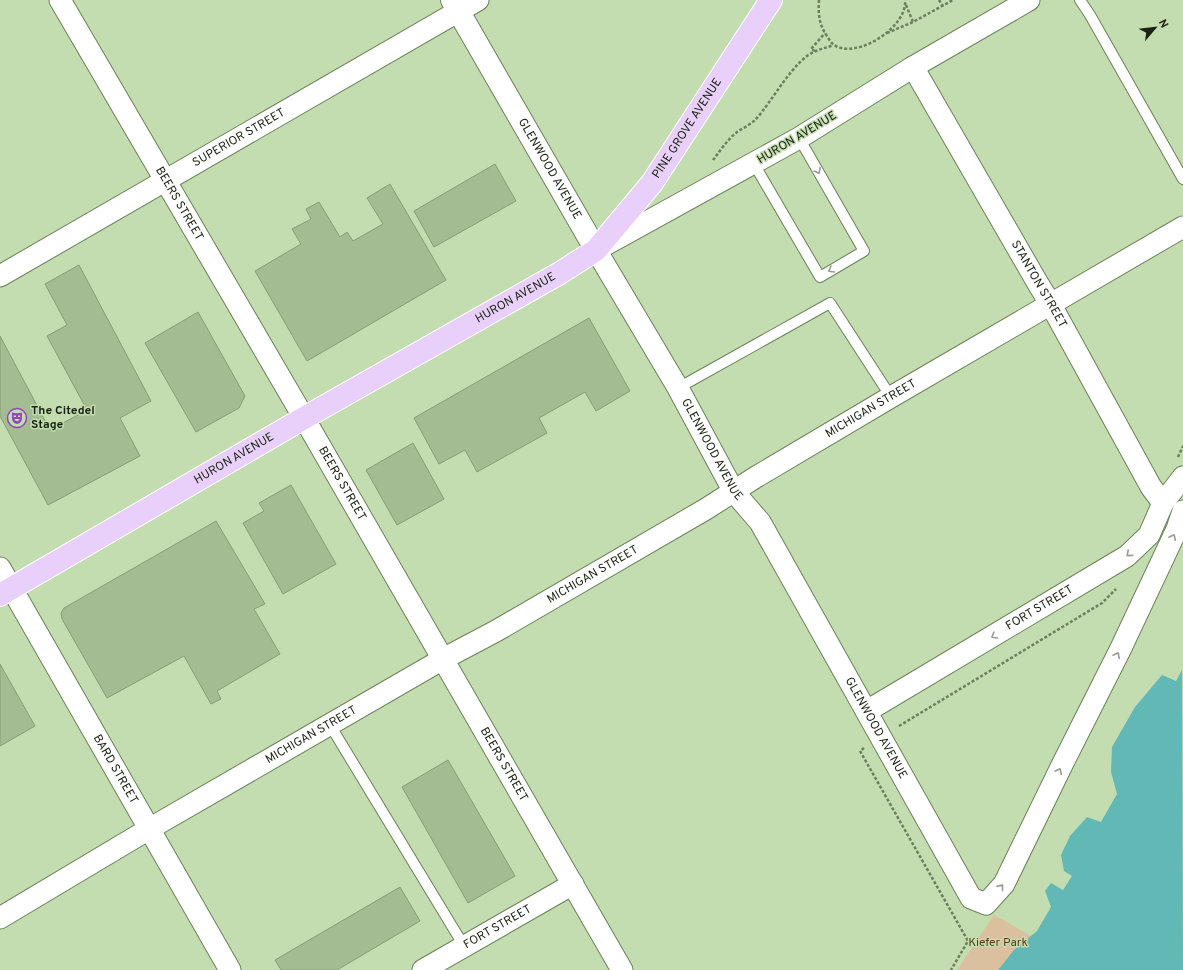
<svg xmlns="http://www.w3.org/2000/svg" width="1183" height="970" font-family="Overpass,sans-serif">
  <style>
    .green { fill: #dbc09f }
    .water { fill: #61b8b5 }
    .building { fill: #a4bc92; stroke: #869e75 }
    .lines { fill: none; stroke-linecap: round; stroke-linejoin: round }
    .lane-casing { stroke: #6b825a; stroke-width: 12 }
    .street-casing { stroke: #6b825a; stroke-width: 23 }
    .secondary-casing { stroke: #6b825a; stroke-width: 24 }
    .primary-casing { stroke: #fff; stroke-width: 24 }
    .path { stroke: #6d7e5f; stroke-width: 2.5; stroke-dasharray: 3 2; stroke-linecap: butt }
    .lane { stroke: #fff; stroke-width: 10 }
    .street { stroke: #fff; stroke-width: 21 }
    .secondary { stroke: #fff; stroke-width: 22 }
    .primary { stroke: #e9d0fa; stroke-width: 22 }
    .oneway { stroke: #989c94 }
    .labels { text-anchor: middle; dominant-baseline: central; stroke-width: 3; stroke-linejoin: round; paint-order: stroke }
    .street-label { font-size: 12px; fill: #1a2312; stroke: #c3dcb0 }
    .poi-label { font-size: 12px; font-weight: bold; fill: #1a2312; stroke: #c3dcb0; text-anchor: start }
    .park-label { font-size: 12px; fill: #593c13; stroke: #c3dcb0 }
  </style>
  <rect width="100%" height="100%" fill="#c3dcb0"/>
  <!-- green -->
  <path class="green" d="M 994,915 L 1031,936 L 998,970 L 957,970 Z"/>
  <!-- water -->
  <path class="water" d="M 1182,670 L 1183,970 L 998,970 L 1014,950 L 1037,931 L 1051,907 L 1045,891 L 1051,883 L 1063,890 L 1072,876 L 1064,871 L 1061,855 L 1070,836 L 1087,817 L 1101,822 L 1117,794 L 1111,772 L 1112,747 L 1135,707 L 1162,675 L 1176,681 Z"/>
  <!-- building -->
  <g class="building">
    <path d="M 495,164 L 516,201 L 434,247 L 414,211 Z"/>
    <path d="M 390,184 L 446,280 L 307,361 L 255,271 L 301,244 L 292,229 L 311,219 L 306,209 L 319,202 L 340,237 L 347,232 L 353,241 L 383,224 L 367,198 Z"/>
    <path d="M 79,265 L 151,401 L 120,418 L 140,456 L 48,505 L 0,416 L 0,336 L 50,430 L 87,410 L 47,336 L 67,325 L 45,284 Z"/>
    <path d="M 198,312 L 245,396 L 239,408 L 196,432 L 145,343 Z"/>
    <path d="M 589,318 L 630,391 L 596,411 L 585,392 L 539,418 L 547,433 L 477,472 L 465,450 L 439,464 L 414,418 Z"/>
    <path d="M 413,443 L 444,499 L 397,525 L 366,470 Z"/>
    <path d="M 291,485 L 336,564 L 283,594 L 243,523 L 264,511 L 259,503 Z"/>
    <path d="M 216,521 L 265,604 L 254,609 L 280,654 L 217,691 L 221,699 L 211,704 L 184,656 L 107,698 L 62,619 L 61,613 L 64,608 Z"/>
    <path d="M 0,664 L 35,726 L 0,746 Z"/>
    <path d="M 448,760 L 515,876 L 468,903 L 402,787 Z"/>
    <path d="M 400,887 L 420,921 L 337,970 L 281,970 L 275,960 Z"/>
  </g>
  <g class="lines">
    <!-- lane casing -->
    <g class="lane-casing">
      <g id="lane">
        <path d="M 1080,0 L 1090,15 L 1183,179"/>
        <path d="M 754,164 L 820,277 L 864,251 L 799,138"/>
        <path d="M 678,388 L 830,303 L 891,397"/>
        <path d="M 330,725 L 464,946"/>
      </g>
    </g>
    <!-- street casing -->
    <g class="street-casing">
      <g id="street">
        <path id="s1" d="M 60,0 L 304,418 L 622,970"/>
        <path id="s2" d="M 1029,0 L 913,67 L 799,138 L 596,250 L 678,388 L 734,492 L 760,522 L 971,898 L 986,904 L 1004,884 L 1063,763 L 1121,648 L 1177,529 L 1183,511"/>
        <path id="s3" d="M 913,67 L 1037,282 L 1051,305 L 1151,487 L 1163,503"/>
        <path id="s4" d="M 0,276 L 478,0"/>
        <path id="s5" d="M 0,568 L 230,970"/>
        <path id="s6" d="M 867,711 L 1127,556 L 1149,535 L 1163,503 L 1183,477"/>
        <path id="s7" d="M 0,918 L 149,829 L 443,659 L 496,631 L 706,509 L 756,477 L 891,397 L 1183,227"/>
        <path id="s8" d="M 423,970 L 573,884"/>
      </g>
    </g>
    <!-- secondary casing -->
    <g class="secondary-casing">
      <g id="secondary">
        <path id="s9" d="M 452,0 L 596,250"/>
      </g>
    </g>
    <!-- primary casing -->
    <g class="primary-casing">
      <g id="primary">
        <path id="s10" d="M 0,595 L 304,418 L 560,273 L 596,250 L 652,183 L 771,0"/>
      </g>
    </g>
    <!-- path -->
    <g class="path">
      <path d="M 819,0 C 818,13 819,25 827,36 C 829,39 831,43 834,45 C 858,60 908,26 905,0"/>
      <path d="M 939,0 L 943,6"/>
      <path d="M 906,5 L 913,22"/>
      <path d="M 887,33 L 913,22 L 953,0"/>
      <path d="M 815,51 L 811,49 L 825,33"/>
      <path d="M 713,160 C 720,151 727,140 737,132 C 743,128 750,125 755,120 C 773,101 793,60 816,51 C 822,48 827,48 833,45"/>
      <path d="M 1178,457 L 1183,446"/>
      <path d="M 899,726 L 1102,603 L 1116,589"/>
      <path d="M 864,748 L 860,751 L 968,941 L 951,970"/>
    </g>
    <!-- lane -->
    <use href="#lane" class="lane"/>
    <!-- street -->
    <use href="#street" class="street"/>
    <!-- secondary -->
    <use href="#secondary" class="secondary"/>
    <!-- primary -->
    <use href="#primary" class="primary"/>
  </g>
  <!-- one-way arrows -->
  <defs><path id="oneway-chevron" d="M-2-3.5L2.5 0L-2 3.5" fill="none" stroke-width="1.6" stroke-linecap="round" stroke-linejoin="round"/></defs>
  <g class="oneway">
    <use href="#oneway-chevron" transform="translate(818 171) rotate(60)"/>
    <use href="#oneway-chevron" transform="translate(831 270) rotate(150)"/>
    <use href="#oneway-chevron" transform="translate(1173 537) rotate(-65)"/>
    <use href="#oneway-chevron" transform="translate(1129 554) rotate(140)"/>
    <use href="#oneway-chevron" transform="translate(994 636) rotate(149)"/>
    <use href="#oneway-chevron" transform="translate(1117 655) rotate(-63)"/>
    <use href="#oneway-chevron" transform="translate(1059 771) rotate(-64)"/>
    <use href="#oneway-chevron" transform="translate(1001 887) rotate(-51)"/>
  </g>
  <!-- icons -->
  <defs>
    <g id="theatre-ring" transform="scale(1)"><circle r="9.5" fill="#c3dcb0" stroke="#9247b9" stroke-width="1.5"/><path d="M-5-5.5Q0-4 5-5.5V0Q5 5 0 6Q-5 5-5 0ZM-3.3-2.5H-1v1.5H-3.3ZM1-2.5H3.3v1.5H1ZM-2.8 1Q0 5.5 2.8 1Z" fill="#9247b9"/></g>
  </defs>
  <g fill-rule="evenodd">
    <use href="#theatre-ring" x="17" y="418"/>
  </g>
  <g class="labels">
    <!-- street labels -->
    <g class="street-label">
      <text stroke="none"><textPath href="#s10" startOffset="841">PINE GROVE AVENUE</textPath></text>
      <text stroke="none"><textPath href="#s4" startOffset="276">SUPERIOR STREET</textPath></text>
      <text transform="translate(797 138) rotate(-31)">HURON AVENUE</text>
      <text stroke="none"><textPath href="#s9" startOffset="195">GLENWOOD AVENUE</textPath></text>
      <text stroke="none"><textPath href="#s1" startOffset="236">BEERS STREET</textPath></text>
      <text stroke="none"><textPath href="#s3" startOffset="251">STANTON STREET</textPath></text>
      <text stroke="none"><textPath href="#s10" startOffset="595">HURON AVENUE</textPath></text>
      <text stroke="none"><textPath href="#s7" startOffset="1009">MICHIGAN STREET</textPath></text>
      <text stroke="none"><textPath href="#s2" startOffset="731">GLENWOOD AVENUE</textPath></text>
      <text stroke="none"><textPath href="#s10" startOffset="271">HURON AVENUE</textPath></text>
      <text stroke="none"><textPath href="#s1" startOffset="560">BEERS STREET</textPath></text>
      <text stroke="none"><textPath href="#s7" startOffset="685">MICHIGAN STREET</textPath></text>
      <text stroke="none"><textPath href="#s6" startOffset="201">FORT STREET</textPath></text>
      <text stroke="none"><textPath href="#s2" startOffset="1055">GLENWOOD AVENUE</textPath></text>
      <text stroke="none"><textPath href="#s7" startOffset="361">MICHIGAN STREET</textPath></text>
      <text stroke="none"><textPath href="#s1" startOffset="884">BEERS STREET</textPath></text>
      <text stroke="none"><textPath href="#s5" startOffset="232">BARD STREET</textPath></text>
      <text stroke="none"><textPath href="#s8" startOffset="86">FORT STREET</textPath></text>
    </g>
    <!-- poi labels -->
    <g class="poi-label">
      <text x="31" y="411">The Citedel<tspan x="31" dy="14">Stage</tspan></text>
    </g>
    <!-- park labels -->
    <g class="park-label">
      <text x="998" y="943">Kiefer Park</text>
    </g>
  </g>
  <!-- north arrow -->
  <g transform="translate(1155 28) rotate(62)" stroke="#c3dcb0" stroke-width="3" paint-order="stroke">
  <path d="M0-3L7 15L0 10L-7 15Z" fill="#1a2312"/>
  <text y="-6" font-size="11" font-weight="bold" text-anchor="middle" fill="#1a2312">N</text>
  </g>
</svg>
